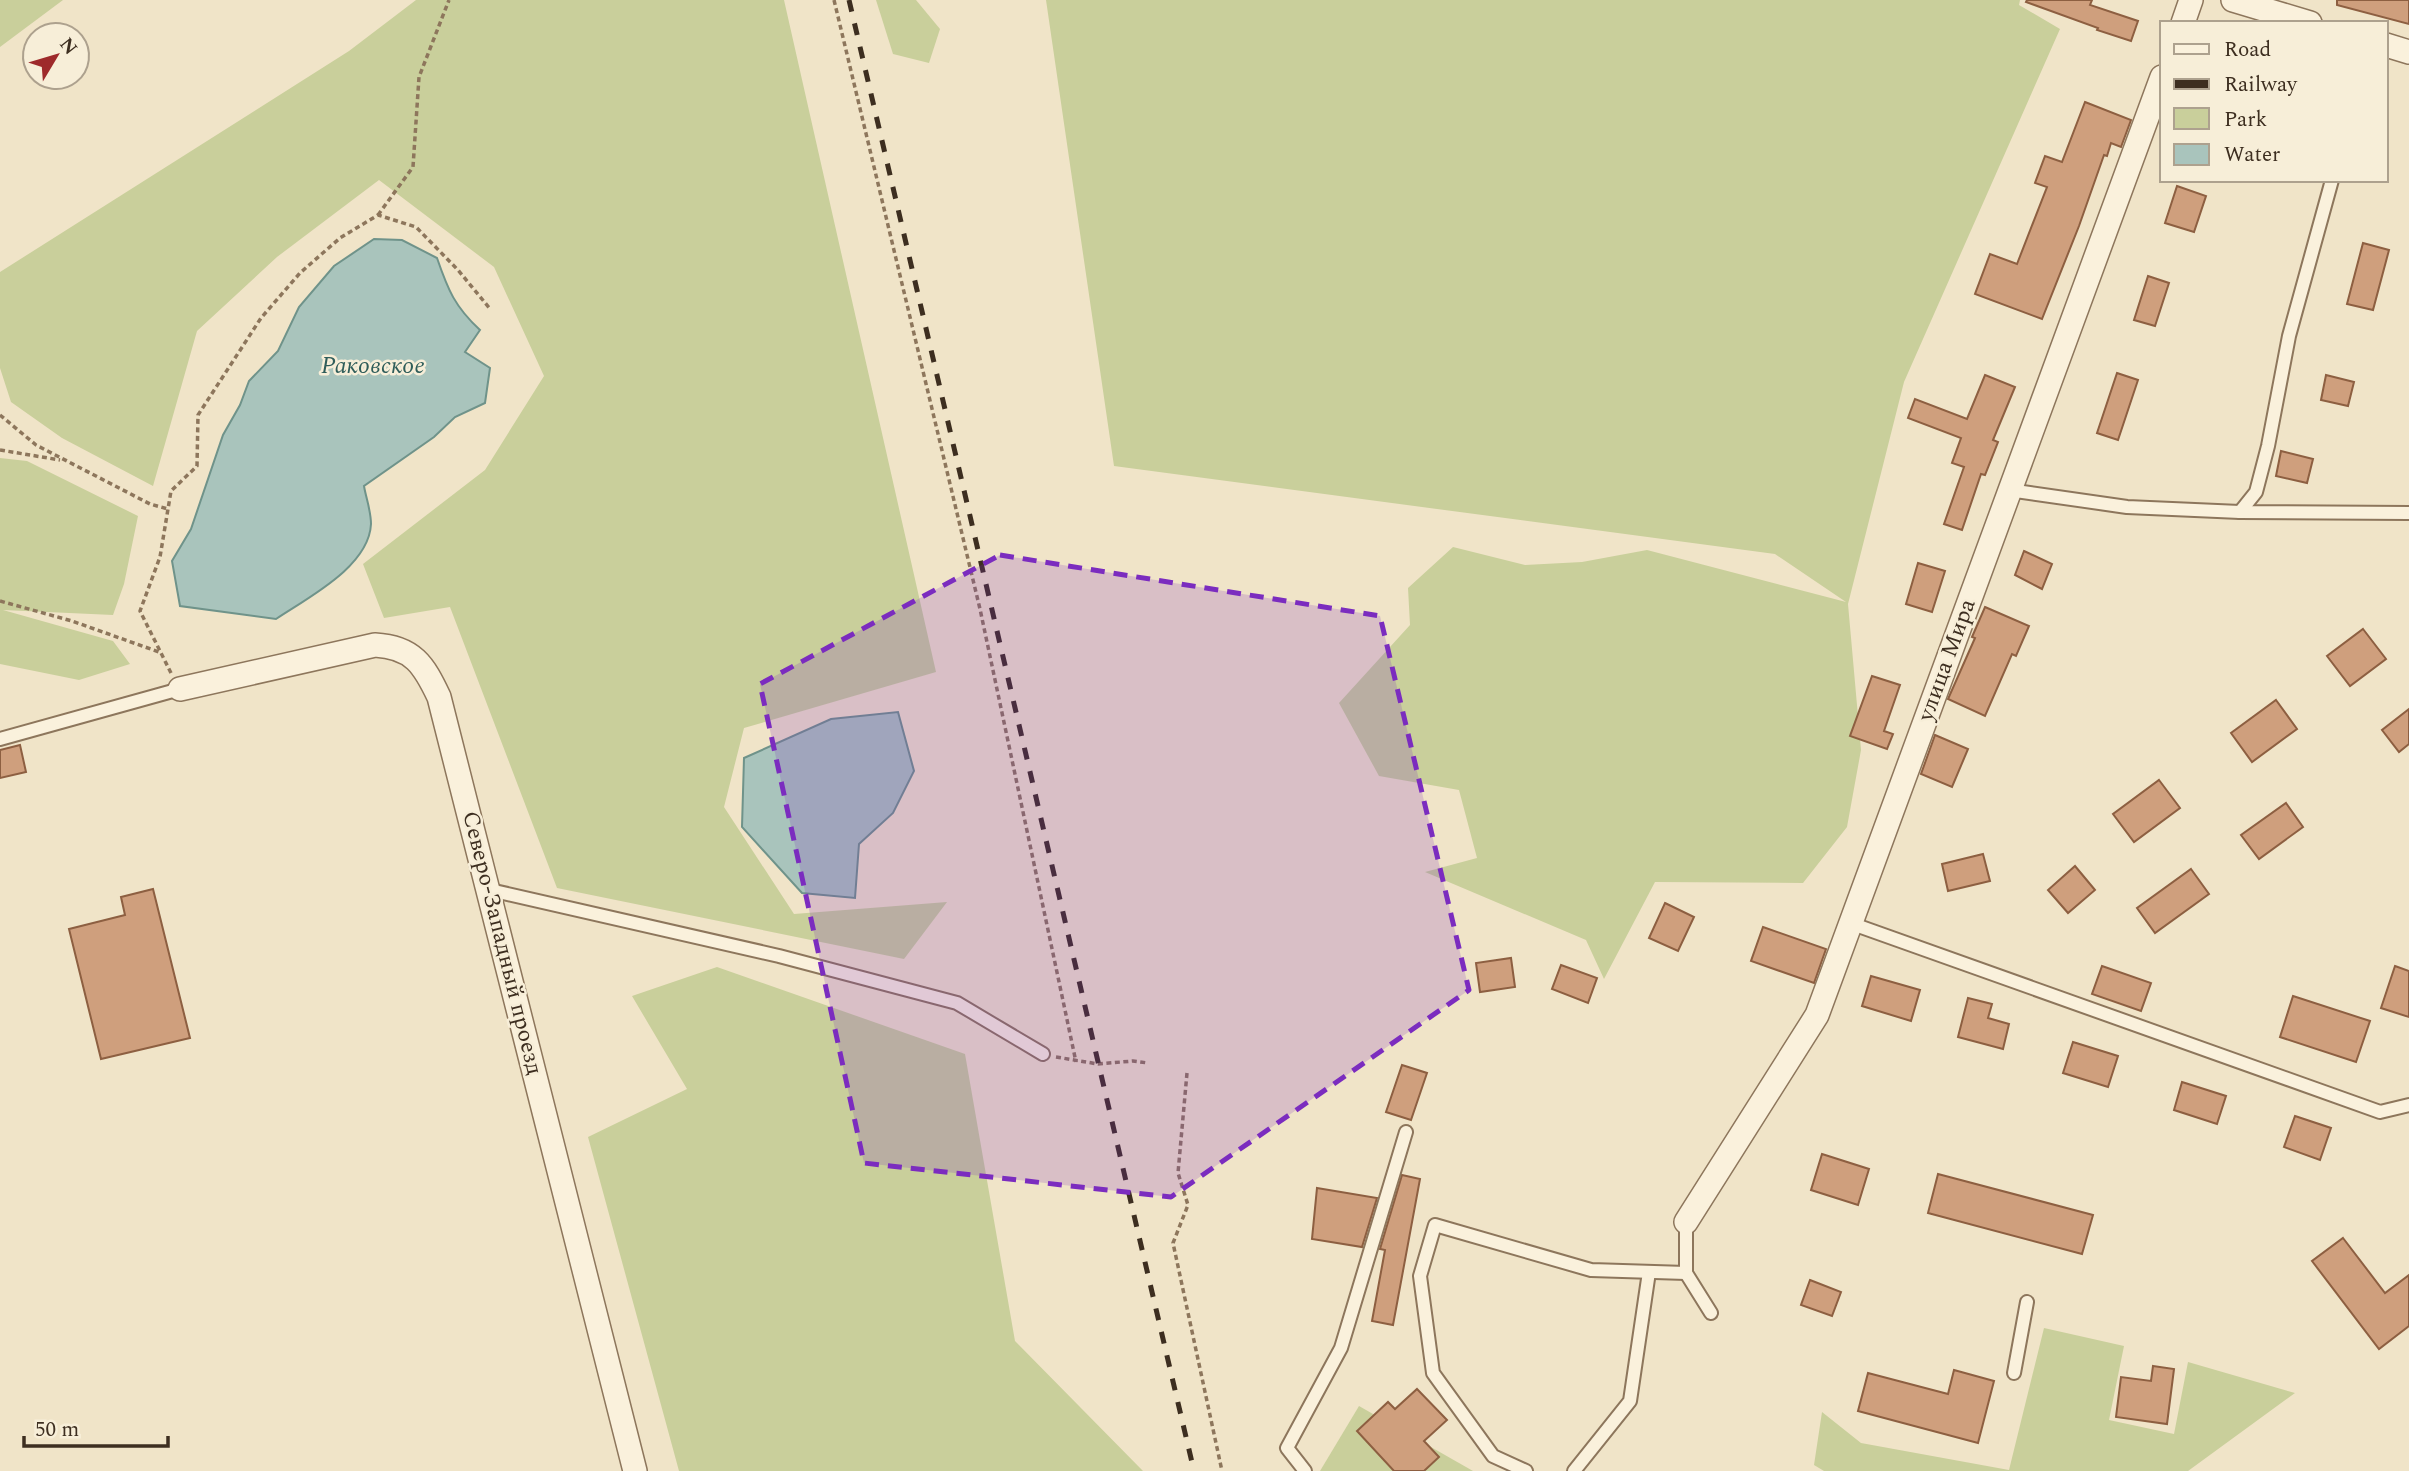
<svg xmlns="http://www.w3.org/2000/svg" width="2409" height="1471" font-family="Spectral,serif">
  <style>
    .green { fill: #c9cf9b }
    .water { fill: #a9c4bc; stroke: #6f938a; stroke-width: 2 }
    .building { fill: #cf9f7d; stroke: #8d5f41; stroke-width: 2 }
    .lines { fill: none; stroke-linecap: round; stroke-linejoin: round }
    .service-casing { stroke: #8d765c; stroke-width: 16 }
    .minor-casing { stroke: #8d765c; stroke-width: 26 }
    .path { stroke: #8d765c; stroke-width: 3.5; stroke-dasharray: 5 3.5; stroke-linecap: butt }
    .service { stroke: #faf1dc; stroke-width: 12 }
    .minor { stroke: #faf1dc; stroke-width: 23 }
    .rail { stroke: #3d2e20; stroke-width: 5; stroke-dasharray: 12 12; stroke-linecap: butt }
    .marked { fill: #7b2cbf; fill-opacity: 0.2; stroke: #7b2cbf; stroke-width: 5; stroke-dasharray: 14 9; stroke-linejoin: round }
    .labels { text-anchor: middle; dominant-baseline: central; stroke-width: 5; stroke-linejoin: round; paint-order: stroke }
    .street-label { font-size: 23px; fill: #3d2e20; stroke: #f7eed8 }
    .water-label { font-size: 24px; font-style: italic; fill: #2f5d5a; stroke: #f7eed8 }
  </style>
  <rect width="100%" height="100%" fill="#f0e4c8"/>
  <!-- green -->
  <g class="green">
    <path d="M 0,0 L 63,0 L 0,47 Z"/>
    <path d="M 416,0 L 784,0 L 936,672 L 744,728 L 724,807 L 794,914 L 947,902 L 904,959 L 557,888 L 450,607 L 384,618 L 363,564 L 485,470 L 544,376 L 494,267 L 379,180 L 277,257 L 197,331 L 153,486 L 62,438 L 11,402 L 0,368 L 0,272 L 349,51 Z"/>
    <path d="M 876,0 L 916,0 L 940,29 L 929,63 L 893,54 Z"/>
    <path d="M 1046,0 L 2020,0 L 2019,5 L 2060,29 L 1904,382 L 1848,604 L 1861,750 L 1847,827 L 1803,883 L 1655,882 L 1604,979 L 1586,940 L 1425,872 L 1477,858 L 1459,790 L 1379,776 L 1339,703 L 1410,625 L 1408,588 L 1453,547 L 1525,565 L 1582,562 L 1647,550 L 1846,602 L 1775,554 L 1114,466 Z"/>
    <path d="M 0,458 L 27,461 L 138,516 L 124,584 L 113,615 L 3,610 L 113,641 L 130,664 L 79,680 L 0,664 Z"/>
    <path d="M 717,967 L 965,1054 L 1015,1341 L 1143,1471 L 679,1471 L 588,1137 L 687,1089 L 632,996 Z"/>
    <path d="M 2044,1328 L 2124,1346 L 2109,1420 L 2174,1434 L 2188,1362 L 2295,1393 L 2188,1471 L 1824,1471 L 1814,1465 L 1822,1412 L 1861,1443 L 2009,1470 Z"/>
    <path d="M 1359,1406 L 1473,1471 L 1320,1471 Z"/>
  </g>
  <!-- water -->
  <g class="water">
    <path d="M 374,239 L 402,240 L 437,258 C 448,290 455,307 480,330 L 465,352 L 490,368 L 485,403 L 455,417 L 434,437 L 364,486 C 366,498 371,511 371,524 C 369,567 307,598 276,619 L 180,606 L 172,561 L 191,529 L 223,435 L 240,405 L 249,381 L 278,351 L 299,307 L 334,266 Z"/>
    <path d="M 898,712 L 914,771 L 893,813 L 859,844 L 855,898 L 802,893 L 742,827 L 744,758 L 831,719 Z"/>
  </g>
  <!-- building -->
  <g class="building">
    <path d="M 2027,0 L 2092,0 L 2090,5 L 2138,21 L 2131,41 L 2097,30 L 2098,28 L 2026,2 Z"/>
    <path d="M 2337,0 L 2409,0 L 2409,24 L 2337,5 Z"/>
    <path d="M 2085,102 L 2131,120 L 2121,147 L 2111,143 L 2107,156 L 2104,155 L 2079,226 L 2042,319 L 1975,294 L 1990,254 L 2017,264 L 2047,187 L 2035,183 L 2045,156 L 2062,162 Z"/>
    <path d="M 2177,186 L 2206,196 L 2194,232 L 2165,223 Z"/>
    <path d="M 2363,243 L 2389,250 L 2373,310 L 2347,304 Z"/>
    <path d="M 2148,276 L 2169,283 L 2155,326 L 2134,320 Z"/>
    <path d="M 2117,373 L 2138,380 L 2118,440 L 2097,433 Z"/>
    <path d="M 1985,375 L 2015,387 L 1993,440 L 1998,442 L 1985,475 L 1981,474 L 1962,530 L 1944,524 L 1964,467 L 1952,463 L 1961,438 L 1908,418 L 1915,399 L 1967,419 Z"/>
    <path d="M 2326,375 L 2354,382 L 2348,406 L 2321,400 Z"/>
    <path d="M 2281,451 L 2313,459 L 2307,483 L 2276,476 Z"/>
    <path d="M 2024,551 L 2052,564 L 2042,589 L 2015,575 Z"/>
    <path d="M 1918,563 L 1945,571 L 1932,612 L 1906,604 Z"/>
    <path d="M 1985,607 L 2029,626 L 2016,656 L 2012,654 L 1985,716 L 1948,699 L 1975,638 L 1972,637 Z"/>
    <path d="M 2363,629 L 2386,659 L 2350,686 L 2327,656 Z"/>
    <path d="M 1872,676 L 1900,685 L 1884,731 L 1893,734 L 1887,749 L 1850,736 Z"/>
    <path d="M 2276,700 L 2297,729 L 2252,762 L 2231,733 Z"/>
    <path d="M 2409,709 L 2409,744 L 2399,752 L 2382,730 Z"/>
    <path d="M 1935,735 L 1968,749 L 1952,787 L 1921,774 Z"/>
    <path d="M 20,745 L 26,772 L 0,778 L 0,750 Z"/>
    <path d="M 2159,780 L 2180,808 L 2134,842 L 2113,814 Z"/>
    <path d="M 2286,803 L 2303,827 L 2259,859 L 2241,835 Z"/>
    <path d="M 1983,854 L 1990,881 L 1948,891 L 1942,864 Z"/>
    <path d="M 2075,866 L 2095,890 L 2068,913 L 2048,890 Z"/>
    <path d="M 2191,869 L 2209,894 L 2155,933 L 2137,908 Z"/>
    <path d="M 153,889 L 190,1038 L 101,1059 L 69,929 L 125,915 L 121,897 Z"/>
    <path d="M 1665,903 L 1694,917 L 1678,951 L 1649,938 Z"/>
    <path d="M 1763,927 L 1826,949 L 1814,983 L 1751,961 Z"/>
    <path d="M 1511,958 L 1515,987 L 1480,992 L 1476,963 Z"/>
    <path d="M 1561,965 L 1597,978 L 1588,1003 L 1552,989 Z"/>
    <path d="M 2102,966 L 2151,983 L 2141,1011 L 2092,994 Z"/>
    <path d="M 2395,966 L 2409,971 L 2409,1017 L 2381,1008 Z"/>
    <path d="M 1871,976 L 1920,990 L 1911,1021 L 1862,1006 Z"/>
    <path d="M 2293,996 L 2370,1021 L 2356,1062 L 2280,1037 Z"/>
    <path d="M 1968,998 L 1992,1004 L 1988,1018 L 2009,1024 L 2003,1049 L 1958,1037 Z"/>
    <path d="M 2073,1042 L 2118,1056 L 2108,1087 L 2063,1073 Z"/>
    <path d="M 1402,1065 L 1427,1073 L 1411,1120 L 1386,1112 Z"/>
    <path d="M 2182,1082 L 2226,1096 L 2217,1124 L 2174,1110 Z"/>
    <path d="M 2295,1116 L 2331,1128 L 2320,1160 L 2284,1147 Z"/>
    <path d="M 1822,1154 L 1869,1169 L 1858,1205 L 1811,1190 Z"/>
    <path d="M 1938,1174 L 2093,1215 L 2082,1254 L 1928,1213 Z"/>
    <path d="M 1402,1175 L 1420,1179 L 1393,1325 L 1372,1321 L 1385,1250 L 1380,1249 Z"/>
    <path d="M 1317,1188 L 1377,1198 L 1362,1247 L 1312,1239 Z"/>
    <path d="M 2343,1238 L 2385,1293 L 2409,1275 L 2409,1326 L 2379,1349 L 2312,1261 Z"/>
    <path d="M 1810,1280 L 1841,1292 L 1832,1316 L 1801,1305 Z"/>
    <path d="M 2153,1366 L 2174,1369 L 2167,1424 L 2116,1417 L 2121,1377 L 2151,1381 Z"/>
    <path d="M 1954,1370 L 1994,1381 L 1978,1443 L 1858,1411 L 1868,1373 L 1948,1394 Z"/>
    <path d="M 1417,1389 L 1447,1420 L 1424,1441 L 1439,1457 L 1424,1471 L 1394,1471 L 1357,1431 L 1388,1402 L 1395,1409 Z"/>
  </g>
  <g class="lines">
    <!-- service casing -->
    <g class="service-casing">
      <g id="service">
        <path d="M 2009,490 L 2127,507 L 2240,512 L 2409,513"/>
        <path d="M 2240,512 L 2256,492 L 2268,446 L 2289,336 L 2332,180"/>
        <path d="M 0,739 L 180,689"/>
        <path d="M 490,890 L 779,956 L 957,1003 L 1043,1054"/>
        <path d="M 1850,923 L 2380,1112 L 2409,1105"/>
        <path d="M 1686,1222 L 1686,1273 L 1711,1313"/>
        <path d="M 2014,1373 L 2027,1302"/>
        <path d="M 1305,1471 L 1287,1448 L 1341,1348 L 1406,1132"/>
        <path d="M 1526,1471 L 1493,1456 L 1433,1373 L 1420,1276 L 1435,1225 L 1591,1270 L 1686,1273"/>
        <path d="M 1574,1471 L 1630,1401 L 1649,1272"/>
      </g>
    </g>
    <!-- minor casing -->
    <g class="minor-casing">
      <g id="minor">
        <path d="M 2233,0 L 2310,23"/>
        <path d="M 2183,23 L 2191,0"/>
        <path d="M 2386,45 L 2409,52"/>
        <path d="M 180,689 L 375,645 C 413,647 424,665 439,697 L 635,1471"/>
        <path d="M 1686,1222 L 1817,1015 L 2162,77"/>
      </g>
    </g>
    <!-- path -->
    <g class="path">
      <path d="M 834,0 L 980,609 L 1076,1062"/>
      <path d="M 378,215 L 413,167 L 419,77 L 449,0"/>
      <path d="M 0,415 L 36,445 L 150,504 L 168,509"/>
      <path d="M 0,450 L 60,460"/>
      <path d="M 0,601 L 72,621 L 159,652"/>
      <path d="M 171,673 L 140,611 L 160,557 L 171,491 L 197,466 L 198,415 L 261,318 L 300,273 L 340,238 L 378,215 L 416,227 L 458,270 L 491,310"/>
      <path d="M 1056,1057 L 1098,1064 L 1133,1061 L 1148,1063"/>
      <path d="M 1187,1073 L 1178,1173 L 1188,1205 L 1173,1243 L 1222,1471"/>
    </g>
    <!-- service -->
    <use href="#service" class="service"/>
    <!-- minor -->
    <use href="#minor" class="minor"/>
    <!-- rail -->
    <path class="rail" d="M 849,0 L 1194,1471"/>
  </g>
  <!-- marked area -->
  <path class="marked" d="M 1000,555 L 1380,616 L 1469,990 L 1171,1197 L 864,1163 L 760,684 Z"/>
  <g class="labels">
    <!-- street labels -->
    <g class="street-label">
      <text transform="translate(1947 660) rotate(-70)">улица Мира</text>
      <text transform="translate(502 943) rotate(76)">Северо-Западный проезд</text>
    </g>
    <!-- water labels -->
    <g class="water-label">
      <text x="373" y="366">Раковское</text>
    </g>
  </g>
  <!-- legend -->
  <rect x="2160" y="21" width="228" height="161" fill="#f7eed8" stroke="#ada18e" stroke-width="2"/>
  <rect x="2174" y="44" width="35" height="10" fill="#faf1dc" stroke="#ada18e" stroke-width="2"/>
  <text x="2224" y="56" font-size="21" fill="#3d2e20">Road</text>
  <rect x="2174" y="79" width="35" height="10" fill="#3d2e20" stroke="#ada18e" stroke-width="2"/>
  <text x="2224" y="91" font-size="21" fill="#3d2e20">Railway</text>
  <rect x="2174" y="108" width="35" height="21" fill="#c9cf9b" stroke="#ada18e" stroke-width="2"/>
  <text x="2224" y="126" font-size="21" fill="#3d2e20">Park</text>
  <rect x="2174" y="144" width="35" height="21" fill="#a9c4bc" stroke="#ada18e" stroke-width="2"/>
  <text x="2224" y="161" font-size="21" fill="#3d2e20">Water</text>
  <!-- north arrow -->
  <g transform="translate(56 56) rotate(52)"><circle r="33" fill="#f7eed8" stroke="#ada18e" stroke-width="2"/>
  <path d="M0-5L12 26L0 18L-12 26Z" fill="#9e2a2b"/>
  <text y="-10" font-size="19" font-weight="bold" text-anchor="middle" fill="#3d2e20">N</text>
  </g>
  <!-- scale -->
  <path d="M24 1436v10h144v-10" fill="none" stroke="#3d2e20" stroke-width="3.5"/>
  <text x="35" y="1436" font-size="21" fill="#3d2e20" stroke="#f7eed8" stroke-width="5" paint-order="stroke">50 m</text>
</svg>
